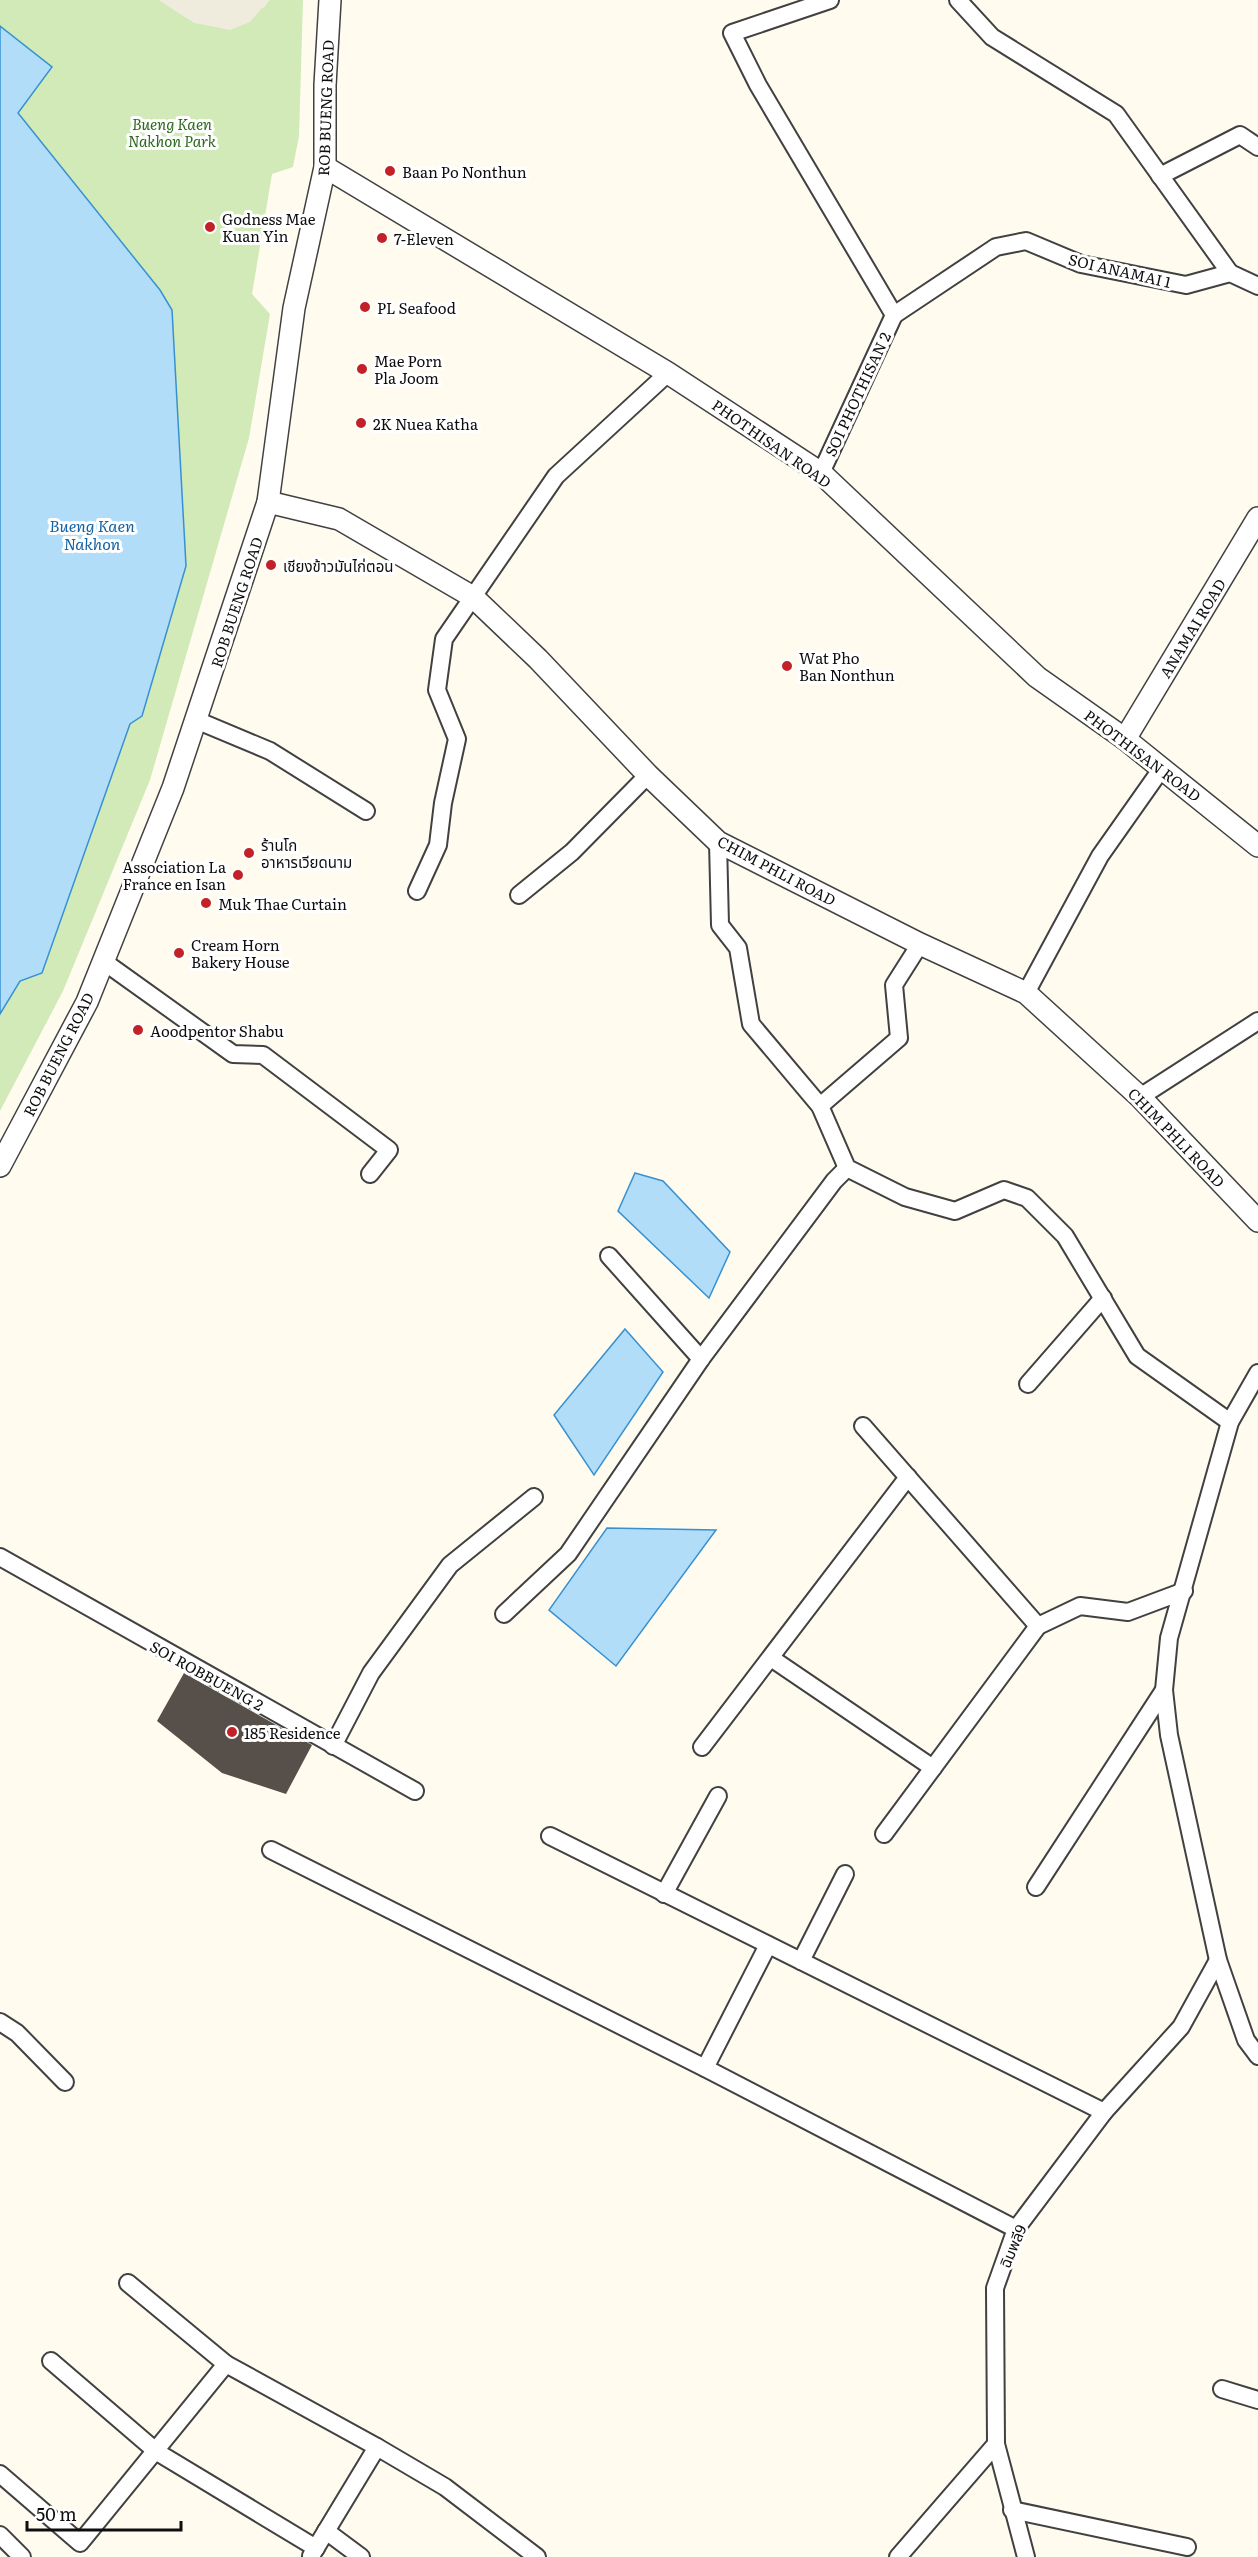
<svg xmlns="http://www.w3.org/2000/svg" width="1258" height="2557" font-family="Literata,'Noto Sans Thai',serif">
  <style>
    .green { fill: #d1eab7 }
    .plaza { fill: #efebdd }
    .water { fill: #b2ddf8; stroke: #3791d1; stroke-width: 1.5 }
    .building { fill: #574f4a }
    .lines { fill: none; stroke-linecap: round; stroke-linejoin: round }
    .minor-casing { stroke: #414141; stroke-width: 20 }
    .tertiary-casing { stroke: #414141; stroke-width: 24 }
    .minor { stroke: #fff; stroke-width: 16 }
    .tertiary { stroke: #fff; stroke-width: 21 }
    .poi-dot { fill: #c22227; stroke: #fff; stroke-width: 2 }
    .labels { text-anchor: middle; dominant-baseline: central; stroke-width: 6; stroke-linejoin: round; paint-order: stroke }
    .street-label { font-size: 15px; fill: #0e0e0e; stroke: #fff }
    .park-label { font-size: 15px; font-style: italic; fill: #2b681c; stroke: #fff }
    .poi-label { font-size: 15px; fill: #0e0e0e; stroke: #fff; text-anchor: start }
    .water-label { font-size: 16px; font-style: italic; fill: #1462a3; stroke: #fff }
  </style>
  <rect width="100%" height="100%" fill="#fffcef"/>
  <!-- green -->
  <path class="green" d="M 0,0 L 159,0 L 195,23 L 264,7 L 269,0 L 303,0 L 299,136 L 293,167 L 272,174 L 252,294 L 270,314 L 249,438 L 150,780 L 63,991 L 0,1111 L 0,1014 L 20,981 L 42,973 L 130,724 L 142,716 L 186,566 L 172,310 L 160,290 L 18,113 L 52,67 L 0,26 Z"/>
  <!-- plaza -->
  <path class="plaza" d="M 159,0 L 269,0 L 250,22 L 230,30 L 195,23 Z"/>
  <!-- water -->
  <g class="water">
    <path d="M 0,26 L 52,67 L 18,113 L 160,290 L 172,310 L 186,566 L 142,716 L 130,724 L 42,973 L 20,981 L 0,1014 Z"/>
    <path d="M 635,1173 L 663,1181 L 730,1252 L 709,1298 L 618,1211 Z"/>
    <path d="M 625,1329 L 663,1372 L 594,1475 L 554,1415 Z"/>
    <path d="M 607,1528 L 716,1530 L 616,1666 L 549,1610 Z"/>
  </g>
  <!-- building -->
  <path class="building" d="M 184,1673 L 312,1745 L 286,1794 L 222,1773 L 157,1721 Z"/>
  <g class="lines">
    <!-- minor casing -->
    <g class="minor-casing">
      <g id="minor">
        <path d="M 830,0 L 732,33 L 758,85 L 894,315"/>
        <path d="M 958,0 L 992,37 L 1116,114 L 1230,273"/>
        <path d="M 1160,176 L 1240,135 L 1258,147"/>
        <path d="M 894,315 L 996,247 L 1026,241 L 1081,264 L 1186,285 L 1230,273 L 1258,286"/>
        <path d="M 821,473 L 894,315"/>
        <path d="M 196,720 L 270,751 L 366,811"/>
        <path d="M 718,842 L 720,925 L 738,948 L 751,1024 L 820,1106 L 847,1168 L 905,1197 L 955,1211 L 1004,1190 L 1027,1198 L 1065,1236 L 1137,1356 L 1230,1422"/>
        <path d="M 417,891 L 438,845 L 443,803 L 457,739 L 437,690 L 444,639 L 556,476 L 668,373"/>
        <path d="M 519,895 L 572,852 L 648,775"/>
        <path d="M 103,961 L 233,1054 L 263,1055 L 389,1150 L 370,1174"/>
        <path d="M 1026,993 L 1100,856 L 1162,768"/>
        <path d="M 1140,1097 L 1258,1021"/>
        <path d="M 820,1106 L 899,1038 L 894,985 L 920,944"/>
        <path d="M 609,1256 L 701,1359"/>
        <path d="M 1258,1373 L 1230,1422 L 1169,1638 L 1164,1690 L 1169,1735 L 1218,1960 L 1246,2040 L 1258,2056"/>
        <path d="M 1028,1384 L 1103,1298"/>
        <path d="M 863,1426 L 1038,1626"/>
        <path d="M 0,1557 L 415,1791"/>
        <path d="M 504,1614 L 568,1554 L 701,1359 L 834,1181 L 847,1168"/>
        <path d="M 771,1658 L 933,1768"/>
        <path d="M 333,1746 L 371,1673 L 450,1565 L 534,1497"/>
        <path d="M 702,1747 L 908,1477"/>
        <path d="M 884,1834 L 1038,1626 L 1080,1606 L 1128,1612 L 1184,1591"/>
        <path d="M 550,1836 L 1104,2112"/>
        <path d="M 271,1850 L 705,2068 L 1016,2229"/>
        <path d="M 1036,1887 L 1164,1690"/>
        <path d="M 664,1894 L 718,1796"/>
        <path d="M 801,1961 L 845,1874"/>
        <path d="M 0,2022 L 17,2033 L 65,2082"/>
        <path d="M 705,2068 L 768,1945"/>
        <path d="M 128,2283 L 226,2364 L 377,2447"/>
        <path d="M 51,2361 L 157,2452 L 316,2548"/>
        <path d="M 1222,2389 L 1258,2400"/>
        <path d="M 0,2474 L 80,2543 L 226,2364"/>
        <path d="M 1012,2510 L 1187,2547"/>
        <path d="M 326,2531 L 361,2557"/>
        <path d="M 0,2535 L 22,2557"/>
        <path d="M 311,2556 L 377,2447 L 445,2487 L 537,2557"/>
        <path d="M 898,2557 L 996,2444"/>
        <path d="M 1026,2557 L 996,2444 L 995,2288 L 1016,2229 L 1104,2112 L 1181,2027 L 1218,1960"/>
      </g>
    </g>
    <!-- tertiary casing -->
    <g class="tertiary-casing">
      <g id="tertiary">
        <path d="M 325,167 L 668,373 L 821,473 L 1037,677 L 1125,739 L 1258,846"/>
        <path d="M 268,502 L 339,519 L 473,597 L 538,659 L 648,775 L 718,842 L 920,944 L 1026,993 L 1140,1097 L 1258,1221"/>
        <path d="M 1125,739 L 1258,518"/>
        <path d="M 0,1166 L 87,1002 L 173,788 L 268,502 L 294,308 L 325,167 L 325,85 L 330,0"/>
      </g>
    </g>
    <!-- minor -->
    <use href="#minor" class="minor"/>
    <!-- tertiary -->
    <use href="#tertiary" class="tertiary"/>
  </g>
  <!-- markers -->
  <g class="poi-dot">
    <circle cx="390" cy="171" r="6"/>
    <circle cx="210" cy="227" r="6"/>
    <circle cx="382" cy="238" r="6"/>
    <circle cx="365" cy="307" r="6"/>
    <circle cx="362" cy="369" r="6"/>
    <circle cx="361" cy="423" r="6"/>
    <circle cx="271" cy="565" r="6"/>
    <circle cx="787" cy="666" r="6"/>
    <circle cx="249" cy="853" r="6"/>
    <circle cx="238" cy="875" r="6"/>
    <circle cx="206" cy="903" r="6"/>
    <circle cx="179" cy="953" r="6"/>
    <circle cx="138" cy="1030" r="6"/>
    <circle cx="232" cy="1732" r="6"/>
  </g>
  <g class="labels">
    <!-- street labels -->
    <g class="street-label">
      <text transform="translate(325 108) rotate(-88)">ROB BUENG ROAD</text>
      <text transform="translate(1120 270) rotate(13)">SOI ANAMAI 1</text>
      <text transform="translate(857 394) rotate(-65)">SOI PHOTHISAN 2</text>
      <text transform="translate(772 443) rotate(35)">PHOTHISAN ROAD</text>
      <text transform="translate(236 602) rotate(-72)">ROB BUENG ROAD</text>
      <text transform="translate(1192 628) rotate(-59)">ANAMAI ROAD</text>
      <text transform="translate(1143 755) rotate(37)">PHOTHISAN ROAD</text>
      <text transform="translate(777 870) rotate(28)">CHIM PHLI ROAD</text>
      <text transform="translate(58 1054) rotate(-63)">ROB BUENG ROAD</text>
      <text transform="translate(1177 1137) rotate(46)">CHIM PHLI ROAD</text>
      <text transform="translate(207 1675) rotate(29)">SOI ROBBUENG 2</text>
      <text transform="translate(1012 2246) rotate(-67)">ฉิมพลี9</text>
    </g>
    <!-- park labels -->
    <g class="park-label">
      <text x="172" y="123">Bueng Kaen<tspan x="172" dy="17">Nakhon Park</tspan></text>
    </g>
    <!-- poi labels -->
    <g class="poi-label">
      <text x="402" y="171">Baan Po Nonthun</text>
      <text x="222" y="218">Godness Mae<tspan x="222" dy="17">Kuan Yin</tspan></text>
      <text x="394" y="238">7-Eleven</text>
      <text x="377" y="307">PL Seafood</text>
      <text x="374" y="360">Mae Porn<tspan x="374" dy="17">Pla Joom</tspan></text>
      <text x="373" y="423">2K Nuea Katha</text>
      <text x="283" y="565">เชียงข้าวมันไก่ตอน</text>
      <text x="799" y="657">Wat Pho<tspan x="799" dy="17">Ban Nonthun</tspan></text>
      <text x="261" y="844">ร้านโก<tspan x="261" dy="17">อาหารเวียดนาม</tspan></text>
      <text x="226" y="866" text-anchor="end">Association La<tspan x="226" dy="17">France en Isan</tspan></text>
      <text x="218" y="903">Muk Thae Curtain</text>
      <text x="191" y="944">Cream Horn<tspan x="191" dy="17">Bakery House</tspan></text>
      <text x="150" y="1030">Aoodpentor Shabu</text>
      <text x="244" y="1732">185 Residence</text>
    </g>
    <!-- water labels -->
    <g class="water-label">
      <text x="92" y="525">Bueng Kaen<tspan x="92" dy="18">Nakhon</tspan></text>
    </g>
  </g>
  <!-- scale -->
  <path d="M27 2521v9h154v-9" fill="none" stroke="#0e0e0e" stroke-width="3"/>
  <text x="36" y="2521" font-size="18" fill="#0e0e0e" stroke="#ffffff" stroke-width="4.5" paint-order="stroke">50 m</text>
</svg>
